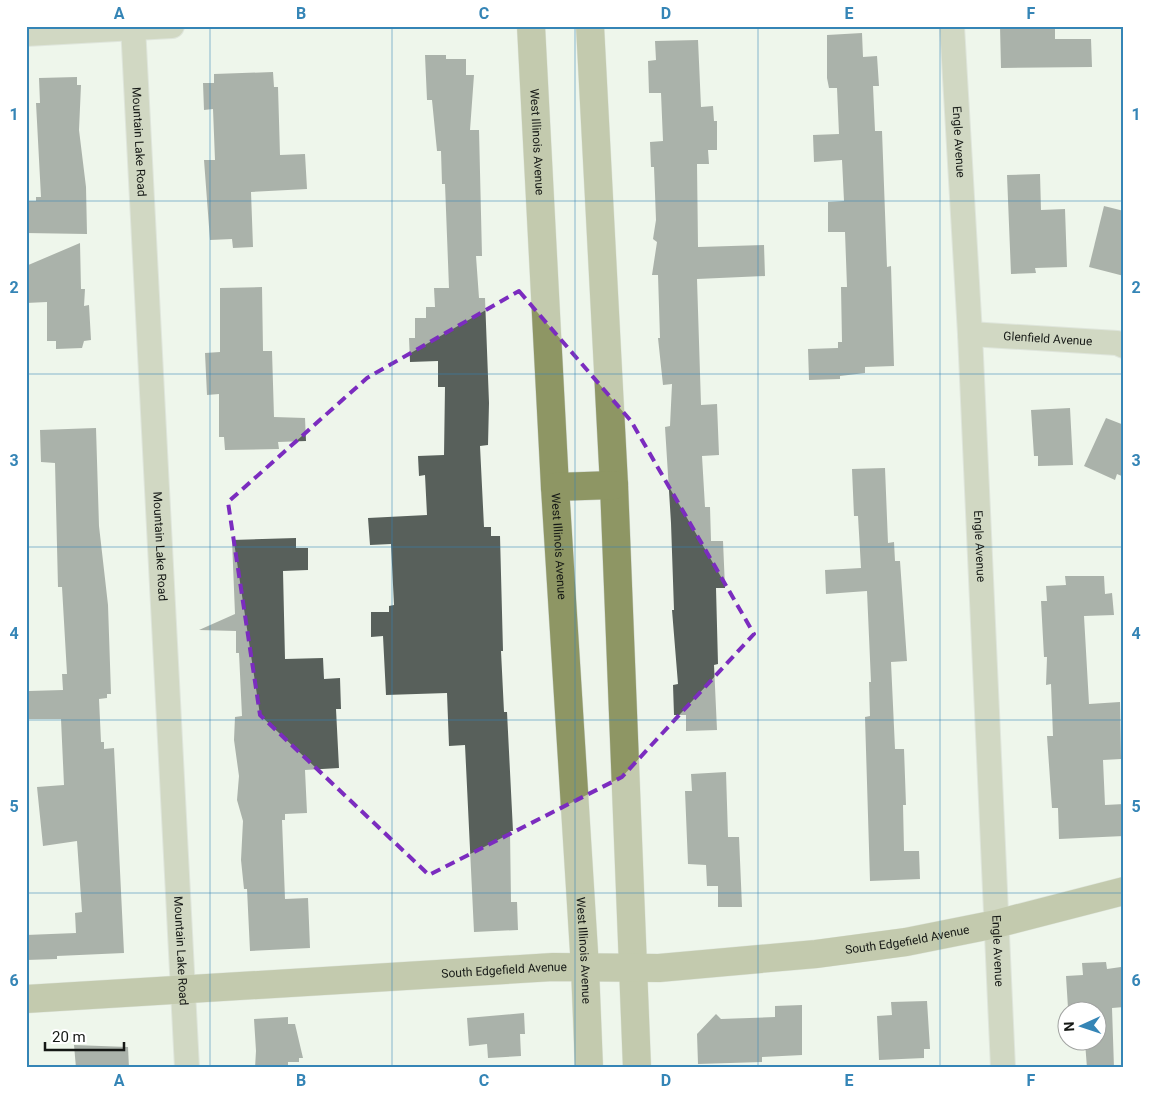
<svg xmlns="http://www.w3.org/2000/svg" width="1150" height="1094" font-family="Roboto,sans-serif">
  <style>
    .building { fill: #58605b }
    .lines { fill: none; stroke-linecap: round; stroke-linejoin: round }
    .street-casing { stroke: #cbd2c9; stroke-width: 26 }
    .secondary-casing { stroke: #cbd2c9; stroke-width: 29 }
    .street { stroke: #aeb493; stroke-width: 24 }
    .secondary { stroke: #8e9664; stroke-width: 28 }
    .marked { fill: none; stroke: #7b2cbf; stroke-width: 4; stroke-dasharray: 10 6; stroke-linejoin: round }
    .grid { fill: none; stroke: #3585b6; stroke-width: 1; stroke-opacity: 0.55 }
    .labels { text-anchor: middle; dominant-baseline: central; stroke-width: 5; stroke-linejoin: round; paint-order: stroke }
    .street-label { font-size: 12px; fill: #151815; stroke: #fff }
    .neatline { fill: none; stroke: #3585b6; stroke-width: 2 }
    .grid-label { font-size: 16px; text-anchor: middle; font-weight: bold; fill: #3585b6 }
  </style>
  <rect width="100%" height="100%" fill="#eef5eb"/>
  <!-- building -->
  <g class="building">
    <path d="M 1000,26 L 1055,26 L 1055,39 L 1091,39 L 1092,67 L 1001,68 Z"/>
    <path d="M 862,33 L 863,57 L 877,56 L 879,86 L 873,86 L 875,131 L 882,131 L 887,267 L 891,266 L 894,366 L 865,367 L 865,373 L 840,376 L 840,379 L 809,380 L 808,349 L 838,348 L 838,342 L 842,342 L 841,287 L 847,287 L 845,232 L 828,232 L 828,202 L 844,201 L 842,160 L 814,162 L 813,135 L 839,134 L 837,88 L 829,88 L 827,78 L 827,35 Z"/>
    <path d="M 698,40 L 701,107 L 713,106 L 714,121 L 717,121 L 717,150 L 708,150 L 709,164 L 697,164 L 698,247 L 764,245 L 765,276 L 697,279 L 701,405 L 717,404 L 719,455 L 702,456 L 705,507 L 710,507 L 711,541 L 723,541 L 725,588 L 716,588 L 718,664 L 714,665 L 717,730 L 686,731 L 686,715 L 674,715 L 673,685 L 678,684 L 672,610 L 674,610 L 671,523 L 665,427 L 670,426 L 672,384 L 663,385 L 658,338 L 660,338 L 658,275 L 652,275 L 657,242 L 653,239 L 656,220 L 654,167 L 651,167 L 650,142 L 663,141 L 661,93 L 649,93 L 648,61 L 656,60 L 655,41 Z"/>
    <path d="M 425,55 L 446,55 L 446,59 L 466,59 L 466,75 L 474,75 L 470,130 L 479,130 L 482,256 L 476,256 L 479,298 L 485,298 L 489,403 L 488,445 L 480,446 L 484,527 L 491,527 L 491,536 L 500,536 L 503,651 L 501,651 L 504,712 L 507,712 L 513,831 L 510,831 L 511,902 L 517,902 L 518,930 L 474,932 L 465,745 L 449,746 L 447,693 L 386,695 L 383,636 L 371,637 L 371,612 L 389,612 L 389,606 L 394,605 L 391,544 L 370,545 L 368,518 L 427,515 L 425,475 L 419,476 L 418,456 L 444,455 L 445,387 L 438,387 L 438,361 L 410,362 L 409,338 L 415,338 L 415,318 L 426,318 L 426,307 L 435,307 L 434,288 L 449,288 L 445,184 L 442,184 L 441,151 L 437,151 L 432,100 L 427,100 Z"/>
    <path d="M 273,72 L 274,87 L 278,87 L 280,155 L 305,154 L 307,189 L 251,192 L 253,247 L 233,248 L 232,239 L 210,240 L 204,160 L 215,160 L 213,109 L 204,110 L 203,83 L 214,83 L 214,74 Z"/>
    <path d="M 77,77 L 77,85 L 81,85 L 79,130 L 86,187 L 87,234 L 26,233 L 26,201 L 36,201 L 36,197 L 41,197 L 36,103 L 40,103 L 39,78 Z"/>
    <path d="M 1040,174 L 1041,210 L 1065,209 L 1067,267 L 1035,268 L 1036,273 L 1011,274 L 1007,175 Z"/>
    <path d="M 1104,206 L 1124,211 L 1124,276 L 1089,267 Z"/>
    <path d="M 80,243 L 81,289 L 85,289 L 84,306 L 89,305 L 91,340 L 84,341 L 82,348 L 56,349 L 56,341 L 47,341 L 47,302 L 26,303 L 26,266 Z"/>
    <path d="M 262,287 L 263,351 L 272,351 L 274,417 L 305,418 L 306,441 L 278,442 L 279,449 L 225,450 L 224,437 L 219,437 L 219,394 L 207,395 L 205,353 L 220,352 L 220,288 Z"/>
    <path d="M 1070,408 L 1073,465 L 1038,466 L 1038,456 L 1034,456 L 1031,410 Z"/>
    <path d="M 1106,418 L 1124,425 L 1124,477 L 1117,474 L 1115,480 L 1084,466 Z"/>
    <path d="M 96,428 L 99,526 L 108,605 L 111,694 L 107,694 L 107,698 L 99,699 L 101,742 L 104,742 L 104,749 L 114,748 L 124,953 L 57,956 L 57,959 L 26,960 L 26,935 L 76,933 L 75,913 L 82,912 L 77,841 L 43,846 L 37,787 L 64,785 L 61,719 L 29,719 L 29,691 L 63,690 L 62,674 L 67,674 L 62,587 L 58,587 L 55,463 L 41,462 L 40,430 Z"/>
    <path d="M 885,468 L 888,543 L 894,542 L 895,561 L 900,561 L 907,661 L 891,662 L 895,749 L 904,749 L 906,805 L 903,805 L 904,851 L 919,851 L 920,879 L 870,881 L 865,717 L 870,716 L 869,682 L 871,682 L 867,591 L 826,594 L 825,570 L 861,568 L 858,516 L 854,516 L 852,469 Z"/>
    <path d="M 296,538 L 296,548 L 308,548 L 308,570 L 283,571 L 285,659 L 323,658 L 324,679 L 340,678 L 341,709 L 336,709 L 339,768 L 305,770 L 307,813 L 285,814 L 285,820 L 282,820 L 285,899 L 308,898 L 310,948 L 250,951 L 247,889 L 244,889 L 241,860 L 243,821 L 237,800 L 239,776 L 234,740 L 235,717 L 242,716 L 239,653 L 236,653 L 236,631 L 199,630 L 235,614 L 232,540 Z"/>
    <path d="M 1065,576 L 1104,576 L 1105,594 L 1112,593 L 1114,615 L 1084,616 L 1089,704 L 1120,702 L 1121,759 L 1103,760 L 1105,805 L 1124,804 L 1124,836 L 1059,839 L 1058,808 L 1052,808 L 1047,736 L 1053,736 L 1051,684 L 1046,685 L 1047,657 L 1044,657 L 1041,601 L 1047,601 L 1046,586 L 1066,585 Z"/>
    <path d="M 726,772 L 728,837 L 739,837 L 742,907 L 718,907 L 718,886 L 707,886 L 706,865 L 688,864 L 685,791 L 692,791 L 691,774 Z"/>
    <path d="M 1106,962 L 1107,969 L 1121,967 L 1124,978 L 1124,1007 L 1112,1008 L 1114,1068 L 1087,1068 L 1085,1042 L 1098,1042 L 1098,1012 L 1078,1012 L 1078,1007 L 1068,1008 L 1066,976 L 1083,975 L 1082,963 Z"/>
    <path d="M 927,1001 L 930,1049 L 924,1049 L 924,1058 L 879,1060 L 877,1016 L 892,1015 L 891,1002 Z"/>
    <path d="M 802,1005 L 802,1055 L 762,1057 L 762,1062 L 698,1064 L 697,1034 L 716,1014 L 721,1019 L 775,1017 L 775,1006 Z"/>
    <path d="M 524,1013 L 525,1034 L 520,1034 L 521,1056 L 488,1058 L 487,1044 L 469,1046 L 467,1018 Z"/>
    <path d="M 288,1017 L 288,1024 L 295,1024 L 303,1058 L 299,1058 L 299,1062 L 288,1062 L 288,1066 L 255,1068 L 256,1051 L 254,1019 Z"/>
    <path d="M 74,1045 L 128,1047 L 129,1068 L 76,1068 Z"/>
  </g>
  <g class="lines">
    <!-- street casing -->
    <g class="street-casing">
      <g id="street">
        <path id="s1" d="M 133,26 L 187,1068"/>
        <path id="s2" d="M 952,26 L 970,334 L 1003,1068"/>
        <path d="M 26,34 L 172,26"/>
        <path id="s3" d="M 970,334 L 1117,343 L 1124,346"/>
      </g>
    </g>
    <!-- secondary casing -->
    <g class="secondary-casing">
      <g id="secondary">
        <path id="s4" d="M 531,26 L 555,487 L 585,968 L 589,1068"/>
        <path d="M 590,26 L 614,485 L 637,1068"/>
        <path d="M 555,487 L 614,485"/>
        <path id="s5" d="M 26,999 L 553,967 L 659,968 L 816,954 L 906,942 L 996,924 L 1124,891"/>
      </g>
    </g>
    <!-- street -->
    <use href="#street" class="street"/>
    <!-- secondary -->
    <use href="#secondary" class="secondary"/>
  </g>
  <!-- marked area -->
  <path d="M0 0H1150V1094H0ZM 519,291 L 631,421 L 754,634 L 622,777 L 429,875 L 260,715 L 228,502 L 367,378 Z" fill="#eef5eb" fill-opacity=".55" fill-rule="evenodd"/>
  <path class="marked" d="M 519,291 L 631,421 L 754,634 L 622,777 L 429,875 L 260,715 L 228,502 L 367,378 Z"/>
  <!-- grid -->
  <path class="grid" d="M 210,26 L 210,1068M 392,26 L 392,1068M 575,26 L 575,1068M 758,26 L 758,1068M 940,26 L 940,1068M 26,201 L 1124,201M 26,374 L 1124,374M 26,547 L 1124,547M 26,720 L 1124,720M 26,893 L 1124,893"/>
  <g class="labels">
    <!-- street labels -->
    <g class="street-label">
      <text stroke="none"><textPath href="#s2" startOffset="116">Engle Avenue</textPath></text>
      <text stroke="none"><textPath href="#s1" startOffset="116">Mountain Lake Road</textPath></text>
      <text stroke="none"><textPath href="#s4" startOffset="116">West Illinois Avenue</textPath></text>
      <text stroke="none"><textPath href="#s3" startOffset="78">Glenfield Avenue</textPath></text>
      <text stroke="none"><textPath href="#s1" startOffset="521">Mountain Lake Road</textPath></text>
      <text stroke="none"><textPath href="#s4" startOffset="521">West Illinois Avenue</textPath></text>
      <text stroke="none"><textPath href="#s2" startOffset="521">Engle Avenue</textPath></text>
      <text stroke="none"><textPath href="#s5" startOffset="884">South Edgefield Avenue</textPath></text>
      <text stroke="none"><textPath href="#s1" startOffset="926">Mountain Lake Road</textPath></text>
      <text stroke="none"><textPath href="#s4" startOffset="926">West Illinois Avenue</textPath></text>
      <text stroke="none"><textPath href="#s2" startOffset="926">Engle Avenue</textPath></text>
      <text stroke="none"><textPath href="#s5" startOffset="479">South Edgefield Avenue</textPath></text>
    </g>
  </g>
  <!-- border -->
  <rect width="1150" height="1094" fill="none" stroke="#ffffff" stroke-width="55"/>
  <!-- north arrow -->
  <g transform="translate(1082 1026) rotate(267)"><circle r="24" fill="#ffffff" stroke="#a1a3a1"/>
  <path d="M0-4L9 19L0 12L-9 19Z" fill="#3585b6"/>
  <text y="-8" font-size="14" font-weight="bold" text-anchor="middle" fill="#151815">N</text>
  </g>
  <!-- scale -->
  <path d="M45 1042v8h79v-8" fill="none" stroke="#151815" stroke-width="2.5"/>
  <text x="52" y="1042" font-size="15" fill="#151815" stroke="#ffffff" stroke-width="4" paint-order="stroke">20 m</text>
  <rect x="28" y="28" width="1094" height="1038" class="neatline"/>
  <g class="grid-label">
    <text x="119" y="19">A</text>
    <text x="301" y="19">B</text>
    <text x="484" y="19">C</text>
    <text x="666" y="19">D</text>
    <text x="849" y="19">E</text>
    <text x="1031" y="19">F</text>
    <text x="14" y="120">1</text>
    <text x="1136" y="120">1</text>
    <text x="14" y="293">2</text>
    <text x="1136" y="293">2</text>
    <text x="14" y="466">3</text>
    <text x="1136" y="466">3</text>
    <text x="14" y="639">4</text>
    <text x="1136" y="639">4</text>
    <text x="14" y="812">5</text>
    <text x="1136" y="812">5</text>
    <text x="14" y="986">6</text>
    <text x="1136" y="986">6</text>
    <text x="119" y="1086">A</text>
    <text x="301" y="1086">B</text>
    <text x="484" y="1086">C</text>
    <text x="666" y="1086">D</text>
    <text x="849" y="1086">E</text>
    <text x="1031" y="1086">F</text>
  </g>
</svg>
